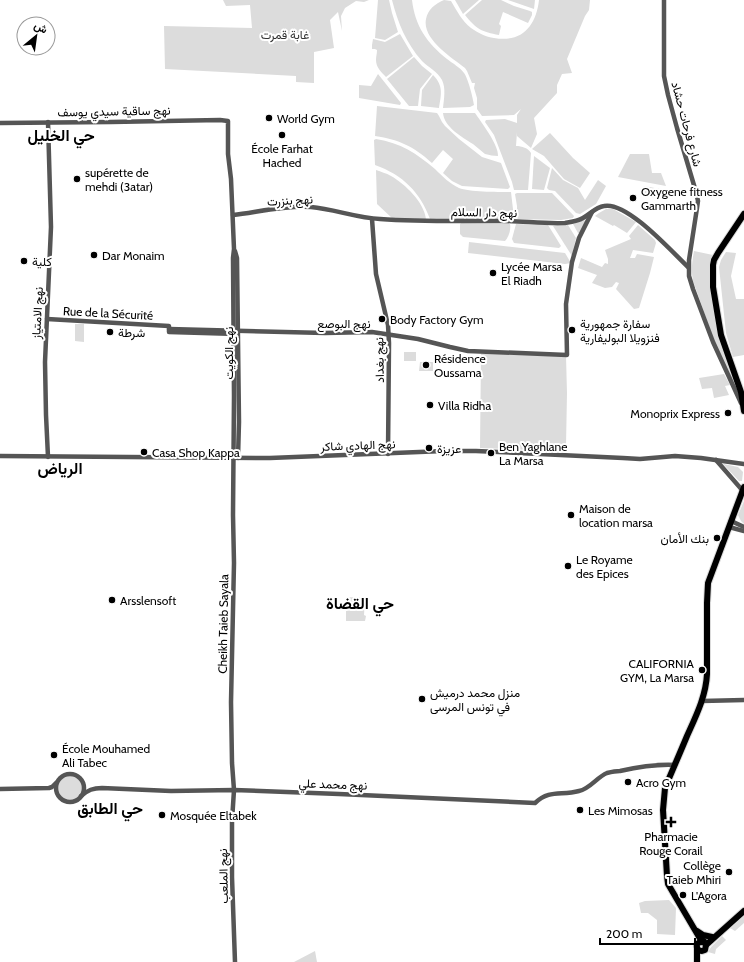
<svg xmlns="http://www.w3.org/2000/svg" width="744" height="962" font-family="Cabin,Vazirmatn,sans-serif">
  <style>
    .green { fill: #dcdcdc }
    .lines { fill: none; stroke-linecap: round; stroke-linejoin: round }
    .major-casing { stroke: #dbdbdb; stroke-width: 8 }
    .minor { stroke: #555; stroke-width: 4.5 }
    .major { stroke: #000; stroke-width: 6 }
    .poi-dot { fill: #000; stroke: #fff; stroke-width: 1.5 }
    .labels { text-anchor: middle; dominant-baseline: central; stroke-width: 4; stroke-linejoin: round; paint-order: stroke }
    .park-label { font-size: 12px; fill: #333; stroke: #fff }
    .street-label { font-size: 12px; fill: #000; stroke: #fff }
    .poi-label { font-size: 12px; fill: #000; stroke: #fff; text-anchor: start }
    .district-label { font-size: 16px; font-weight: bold; fill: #000; stroke: #fff }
  </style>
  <rect width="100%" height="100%" fill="#fff"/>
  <!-- green -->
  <g class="green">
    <path d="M 223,0 L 369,0 L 364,2 L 356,1 L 345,8 L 341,16 L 342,31 L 338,12 L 330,20 L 334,48 L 314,52 L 314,83 L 296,82 L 296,76 L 165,69 L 164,26 L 252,28 L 250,5 L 226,6 Z"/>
    <path d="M 378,0 L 389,0 L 392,13 L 398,32 L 385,40 L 375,38 Z"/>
    <path d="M 392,0 L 412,0 C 415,26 427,43 447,59 C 452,63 461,68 464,73 C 468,78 473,98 474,105 L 470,107 L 443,108 C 444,99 446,88 442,80 C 438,72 428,67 422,61 C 406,43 398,23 392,0 Z"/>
    <path d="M 444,0 L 451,1 C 457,11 462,21 471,28 C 478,33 486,37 494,38 C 522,43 536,26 539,0 L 590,0 L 589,10 L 585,16 L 567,59 L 572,73 L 562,74 L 557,85 L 557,93 L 534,118 L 537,134 L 531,148 L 517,136 L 517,132 L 516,146 C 522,146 528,148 531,153 L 528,190 L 514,190 L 512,182 L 494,135 L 485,122 L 486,120 L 505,119 L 517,123 L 517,115 L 521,109 L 514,115 L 482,116 L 477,109 L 477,98 L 474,88 L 475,83 L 472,83 L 467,71 L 465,68 C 451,57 422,39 426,19 C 428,9 435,4 444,0 Z"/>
    <path d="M 455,0 L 479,0 L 463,14 Z"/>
    <path d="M 482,0 L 501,0 L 514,6 L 530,11 L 532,12 L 532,15 L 528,23 L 503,12 L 499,24 L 501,26 L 499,35 C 482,32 476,29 465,15 Z"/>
    <path d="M 508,0 L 535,0 L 534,9 Z"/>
    <path d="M 400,34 L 413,56 L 386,77 C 381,72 376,67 376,60 C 376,56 377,54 377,50 L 375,49 L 372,49 L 372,45 L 373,39 L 385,42 Z"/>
    <path d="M 414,57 L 422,66 L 432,74 L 420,89 L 418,106 L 409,106 L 387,79 Z"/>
    <path d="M 378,74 L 401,103 L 400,105 L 359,98 L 359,85 L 371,86 Z"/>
    <path d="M 433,75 C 444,86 441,95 439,108 L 421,106 L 422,90 Z"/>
    <path d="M 377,106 L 437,113 L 439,116 L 442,122 L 445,126 L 459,139 L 482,157 L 501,163 L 510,187 L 508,189 L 462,186 L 452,181 L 443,173 L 453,159 L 443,150 L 432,163 C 413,146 400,140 375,136 Z"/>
    <path d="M 443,113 L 475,113 C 481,122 499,145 498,156 C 493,156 490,155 485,154 C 481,151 477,147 473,144 C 462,137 444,127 443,113 Z"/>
    <path d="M 550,133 L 573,158 L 590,173 L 580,188 L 564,179 L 544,156 L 532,149 Z"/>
    <path d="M 376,139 C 401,143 416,153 435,169 C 442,176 450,184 459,188 C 469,192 498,192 511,192 L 514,218 L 512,219 L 430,219 C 420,192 403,175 375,165 L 374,140 Z"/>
    <path d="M 630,154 L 649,154 L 652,173 L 661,173 L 666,186 L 618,177 Z"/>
    <path d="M 534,156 L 550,168 L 544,190 L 532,189 Z"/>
    <path d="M 552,168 L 563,180 L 578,188 L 585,200 L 598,180 L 606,186 L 596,204 L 580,214 L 576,213 L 555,191 L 549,190 L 547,188 Z"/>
    <path d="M 376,170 C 381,172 386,173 391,176 C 405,184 424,202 426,219 L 393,219 L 377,204 Z"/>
    <path d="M 644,186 L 660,189 L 663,194 L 663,199 L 643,196 Z"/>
    <path d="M 517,193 L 552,193 L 574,216 L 573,218 L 561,220 L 518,219 L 517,218 L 517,206 L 515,194 Z"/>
    <path d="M 606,209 L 613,209 L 636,222 L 627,233 L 614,225 L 613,226 L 595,216 L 599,213 Z"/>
    <path d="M 584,220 L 586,222 L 580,233 L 578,233 L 573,224 Z"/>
    <path d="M 461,223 L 510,224 C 511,229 509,237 505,241 L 463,237 L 460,234 L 460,224 Z"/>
    <path d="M 516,224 L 548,225 L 561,246 L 559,248 L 514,243 L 512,239 Z"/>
    <path d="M 568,225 L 576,238 L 572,256 L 553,226 Z"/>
    <path d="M 638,225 L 655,240 L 656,243 L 653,253 L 633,250 L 630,258 L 635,258 L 637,254 L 654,257 L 650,273 L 639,308 L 634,309 L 616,289 L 619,283 L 616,282 L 612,287 L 605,288 L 592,283 L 597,275 L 578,268 L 581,258 L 602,267 L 605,263 L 608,264 L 608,259 L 605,250 L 631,239 L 629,236 Z"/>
    <path d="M 469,242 L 565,253 L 571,263 L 565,264 L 468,253 Z"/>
    <path d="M 694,251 L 713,255 L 710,268 L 710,278 L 734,378 L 733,381 L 715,343 L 693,281 C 691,271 692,262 694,251 Z"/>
    <path d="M 726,252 L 736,253 L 731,276 L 736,299 L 744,299 L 744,355 L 733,357 L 726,333 L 719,267 L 721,260 Z"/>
    <path d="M 75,324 L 84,324 L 84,342 L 75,341 Z"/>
    <rect x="404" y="352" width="12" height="9"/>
    <path d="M 481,354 L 505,354 L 566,356 L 567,393 L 566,446 L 559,453 C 549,450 541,446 531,450 L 480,448 Z"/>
    <path d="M 420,362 L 433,362 L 433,371 L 419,371 Z"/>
    <path d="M 724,374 L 730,385 L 725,386 L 729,395 L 714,398 L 712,388 L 702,389 L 699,378 Z"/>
    <path d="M 723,464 L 724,464 L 738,467 L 743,472 L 742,481 L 739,481 Z"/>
    <path d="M 744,501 L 744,524 L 741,521 L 738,515 Z"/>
    <path d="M 346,597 L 365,598 L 364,615 L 366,616 L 365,621 L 346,621 Z"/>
    <circle cx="70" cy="788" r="12"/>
    <path d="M 669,900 L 676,908 L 675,935 L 657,934 L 657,920 L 648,913 L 641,913 L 639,903 L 645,901 Z"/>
    <path d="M 744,914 L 744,923 L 735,931 L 730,928 Z"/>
    <path d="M 722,936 L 726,940 L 716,949 L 715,954 L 708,952 L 711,947 Z"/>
    <path d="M 315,951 L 317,962 L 294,962 Z"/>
  </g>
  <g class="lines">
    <!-- major casing -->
    <g class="major-casing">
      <g id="major">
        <path d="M 744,214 L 718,253 L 714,260 L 713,265 L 713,287 L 721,335 L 741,392 L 744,411"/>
        <path d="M 697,931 L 703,935 L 712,937"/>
        <path d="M 702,942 L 668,884 L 667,876 L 663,810 L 665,788 C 672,771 680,753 687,736 C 696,716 706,696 707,674 L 707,603 L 708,583 L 744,487"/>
        <path d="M 704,942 L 706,945 L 705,950 L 702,951 C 698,951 696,948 697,944 L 700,942 L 704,941"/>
        <path d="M 706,945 L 716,936 L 744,911"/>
        <path d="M 697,948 L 697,962"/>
      </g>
    </g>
    <!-- minor -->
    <g class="minor">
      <path d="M 664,0 L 664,76 L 668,95 L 677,128 L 696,192 L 698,201 L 697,208 L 689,260 L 689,276 L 693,289 L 713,342 L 741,403"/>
      <path d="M 48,122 L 51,227 L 45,362 L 46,415 L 48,457"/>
      <path d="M 0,123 L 111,122 L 220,120 L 228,121 L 228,154 L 231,179 L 234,249 L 233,258 L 234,396 L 233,515 L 234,563 L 231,702 L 232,763 L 234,790 L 232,821 L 232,877 L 235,962"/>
      <path d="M 233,215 C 258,212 286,205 311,207 C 334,209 357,218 380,219 C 420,222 461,221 501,221 C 523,221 544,224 565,223 C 571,222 578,221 583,218 C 590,214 596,207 604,206 C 627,201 672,252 688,267"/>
      <path d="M 372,219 L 376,274 L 388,325 L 389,343 L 388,454"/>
      <path d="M 235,251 L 237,258 L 239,422 L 238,458"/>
      <path d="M 47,319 L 169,326 L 169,332 L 237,334"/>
      <path d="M 169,329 L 325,333 L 372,332 L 418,339 L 450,347 L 468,351 L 567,355 L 566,304 L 572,262 L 579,238 L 592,212"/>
      <path d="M 0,456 L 270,458 L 444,451 L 476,451 L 623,458 L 640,459 L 675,456 L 701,458 L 744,464"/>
      <path d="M 716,460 L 743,491"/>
      <path d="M 731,521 L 744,527"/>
      <path d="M 729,527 L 744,531"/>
      <path d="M 702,701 L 744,700"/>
      <circle cx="70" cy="788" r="14"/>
      <path d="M 0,789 L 49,788 L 52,787 L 56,783"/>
      <path d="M 81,796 C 88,790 93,788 102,788 L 171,791 L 234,790 L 339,794 L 535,803 C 550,789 561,796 579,791 C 590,789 597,777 607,773 C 611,772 616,771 620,771 C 638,767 656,764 675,765"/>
    </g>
    <!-- major -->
    <use href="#major" class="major"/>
  </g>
  <!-- markers -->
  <g class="poi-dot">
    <circle cx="269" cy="118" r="4"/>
    <circle cx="282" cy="135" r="4"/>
    <circle cx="77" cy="179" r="4"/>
    <circle cx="633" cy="198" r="4"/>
    <circle cx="94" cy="255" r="4"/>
    <circle cx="24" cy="261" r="4"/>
    <circle cx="493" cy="273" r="4"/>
    <circle cx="382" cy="319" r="4"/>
    <circle cx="572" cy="330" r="4"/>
    <circle cx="110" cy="332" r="4"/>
    <circle cx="426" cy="365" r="4"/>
    <circle cx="430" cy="405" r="4"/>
    <circle cx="728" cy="413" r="4"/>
    <circle cx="429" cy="448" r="4"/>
    <circle cx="144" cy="452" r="4"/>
    <circle cx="491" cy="453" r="4"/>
    <circle cx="571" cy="515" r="4"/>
    <circle cx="717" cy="538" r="4"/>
    <circle cx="568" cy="566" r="4"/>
    <circle cx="112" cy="600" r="4"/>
    <circle cx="702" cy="670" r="4"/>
    <circle cx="422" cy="699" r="4"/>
    <circle cx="54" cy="755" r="4"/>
    <circle cx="628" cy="782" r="4"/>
    <circle cx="580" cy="810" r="4"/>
    <circle cx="162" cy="815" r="4"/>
    <path d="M669 816h4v4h4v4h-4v4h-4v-4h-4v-4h4z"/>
    <circle cx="729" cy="872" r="4"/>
    <circle cx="683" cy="895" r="4"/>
  </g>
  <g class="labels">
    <!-- park labels -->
    <g class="park-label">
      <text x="285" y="34">غابة قمرت</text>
    </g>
    <!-- street labels -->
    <g class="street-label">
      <text transform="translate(114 111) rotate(-1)">نهج ساقية سيدي يوسف</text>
      <text transform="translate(687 124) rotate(75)">شارع فرحات حشاد</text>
      <text transform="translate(290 200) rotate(-3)">نهج بنزرت</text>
      <text transform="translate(484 212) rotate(1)">نهج دار السلام</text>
      <text transform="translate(37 313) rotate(-87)">نهج الامتياز</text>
      <text transform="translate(108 313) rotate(3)">Rue de la Sécurité</text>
      <text x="344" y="323">نهج البوصع</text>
      <text transform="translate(228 353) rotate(-90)">نهج الكويت</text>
      <text transform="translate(379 360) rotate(-91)">نهج بغداد</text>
      <text transform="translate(358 445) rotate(-2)">نهج الهادي شاكر</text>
      <text transform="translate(223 624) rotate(-89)">Cheikh Taieb Sayala</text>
      <text transform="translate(333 784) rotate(2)">نهج محمد علي</text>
      <text transform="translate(223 876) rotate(-91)">نهج الملعب</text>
    </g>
    <!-- poi labels -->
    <g class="poi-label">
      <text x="277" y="118">World Gym</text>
      <text x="282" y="148" text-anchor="middle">École Farhat<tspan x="282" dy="14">Hached</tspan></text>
      <text x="85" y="172">supérette de<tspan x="85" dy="14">mehdi (3atar)</tspan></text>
      <text x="641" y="191">Oxygene fitness<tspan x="641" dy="14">Gammarth</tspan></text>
      <text x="102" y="255">Dar Monaim</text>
      <text x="32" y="261">كلية</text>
      <text x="501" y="266">Lycée Marsa<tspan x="501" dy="14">El Riadh</tspan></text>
      <text x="390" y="319">Body Factory Gym</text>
      <text x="580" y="323">سفارة جمهورية<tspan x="580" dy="14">فنزويلا البوليفارية</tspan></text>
      <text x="118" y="332">شرطة</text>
      <text x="434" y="358">Résidence<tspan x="434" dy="14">Oussama</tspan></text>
      <text x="438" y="405">Villa Ridha</text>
      <text x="720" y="413" text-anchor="end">Monoprix Express</text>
      <text x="499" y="446">Ben Yaghlane<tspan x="499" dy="14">La Marsa</tspan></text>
      <text x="437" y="448">عزيزة</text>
      <text x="152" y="452">Casa Shop Kappa</text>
      <text x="579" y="508">Maison de<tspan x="579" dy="14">location marsa</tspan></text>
      <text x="709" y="538" text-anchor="end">بنك الأمان</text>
      <text x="576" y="559">Le Royame<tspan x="576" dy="14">des Epices</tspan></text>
      <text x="120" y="600">Arsslensoft</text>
      <text x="694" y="663" text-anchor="end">CALIFORNIA<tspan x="694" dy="14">GYM, La Marsa</tspan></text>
      <text x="430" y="692">منزل محمد درميش<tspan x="430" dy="14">في تونس المرسى</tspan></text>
      <text x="62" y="748">École Mouhamed<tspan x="62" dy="14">Ali Tabec</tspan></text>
      <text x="636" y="782">Acro Gym</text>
      <text x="588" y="810">Les Mimosas</text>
      <text x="170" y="815">Mosquée Eltabek</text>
      <text x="671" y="836" text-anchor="middle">Pharmacie<tspan x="671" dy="14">Rouge Corail</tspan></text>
      <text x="721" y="865" text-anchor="end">Collège<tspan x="721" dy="14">Taieb Mhiri</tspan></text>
      <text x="691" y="895">L'Agora</text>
    </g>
    <!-- district labels -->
    <g class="district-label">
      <text x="61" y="135">حي الخليل</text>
      <text x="60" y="468">الرياض</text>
      <text x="360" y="603">حي القضاة</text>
      <text x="110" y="808">حي الطابق</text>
    </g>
  </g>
  <!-- north arrow -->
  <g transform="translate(36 36) rotate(29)"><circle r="19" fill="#ffffff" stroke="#999999"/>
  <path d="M0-3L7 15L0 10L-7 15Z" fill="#000000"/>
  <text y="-6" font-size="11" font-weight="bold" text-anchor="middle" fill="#000000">ش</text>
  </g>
  <!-- scale -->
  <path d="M600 938v6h95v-6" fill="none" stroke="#000000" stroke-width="2"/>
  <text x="606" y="938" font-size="12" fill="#000000" stroke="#ffffff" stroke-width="3" paint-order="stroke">200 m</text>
</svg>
